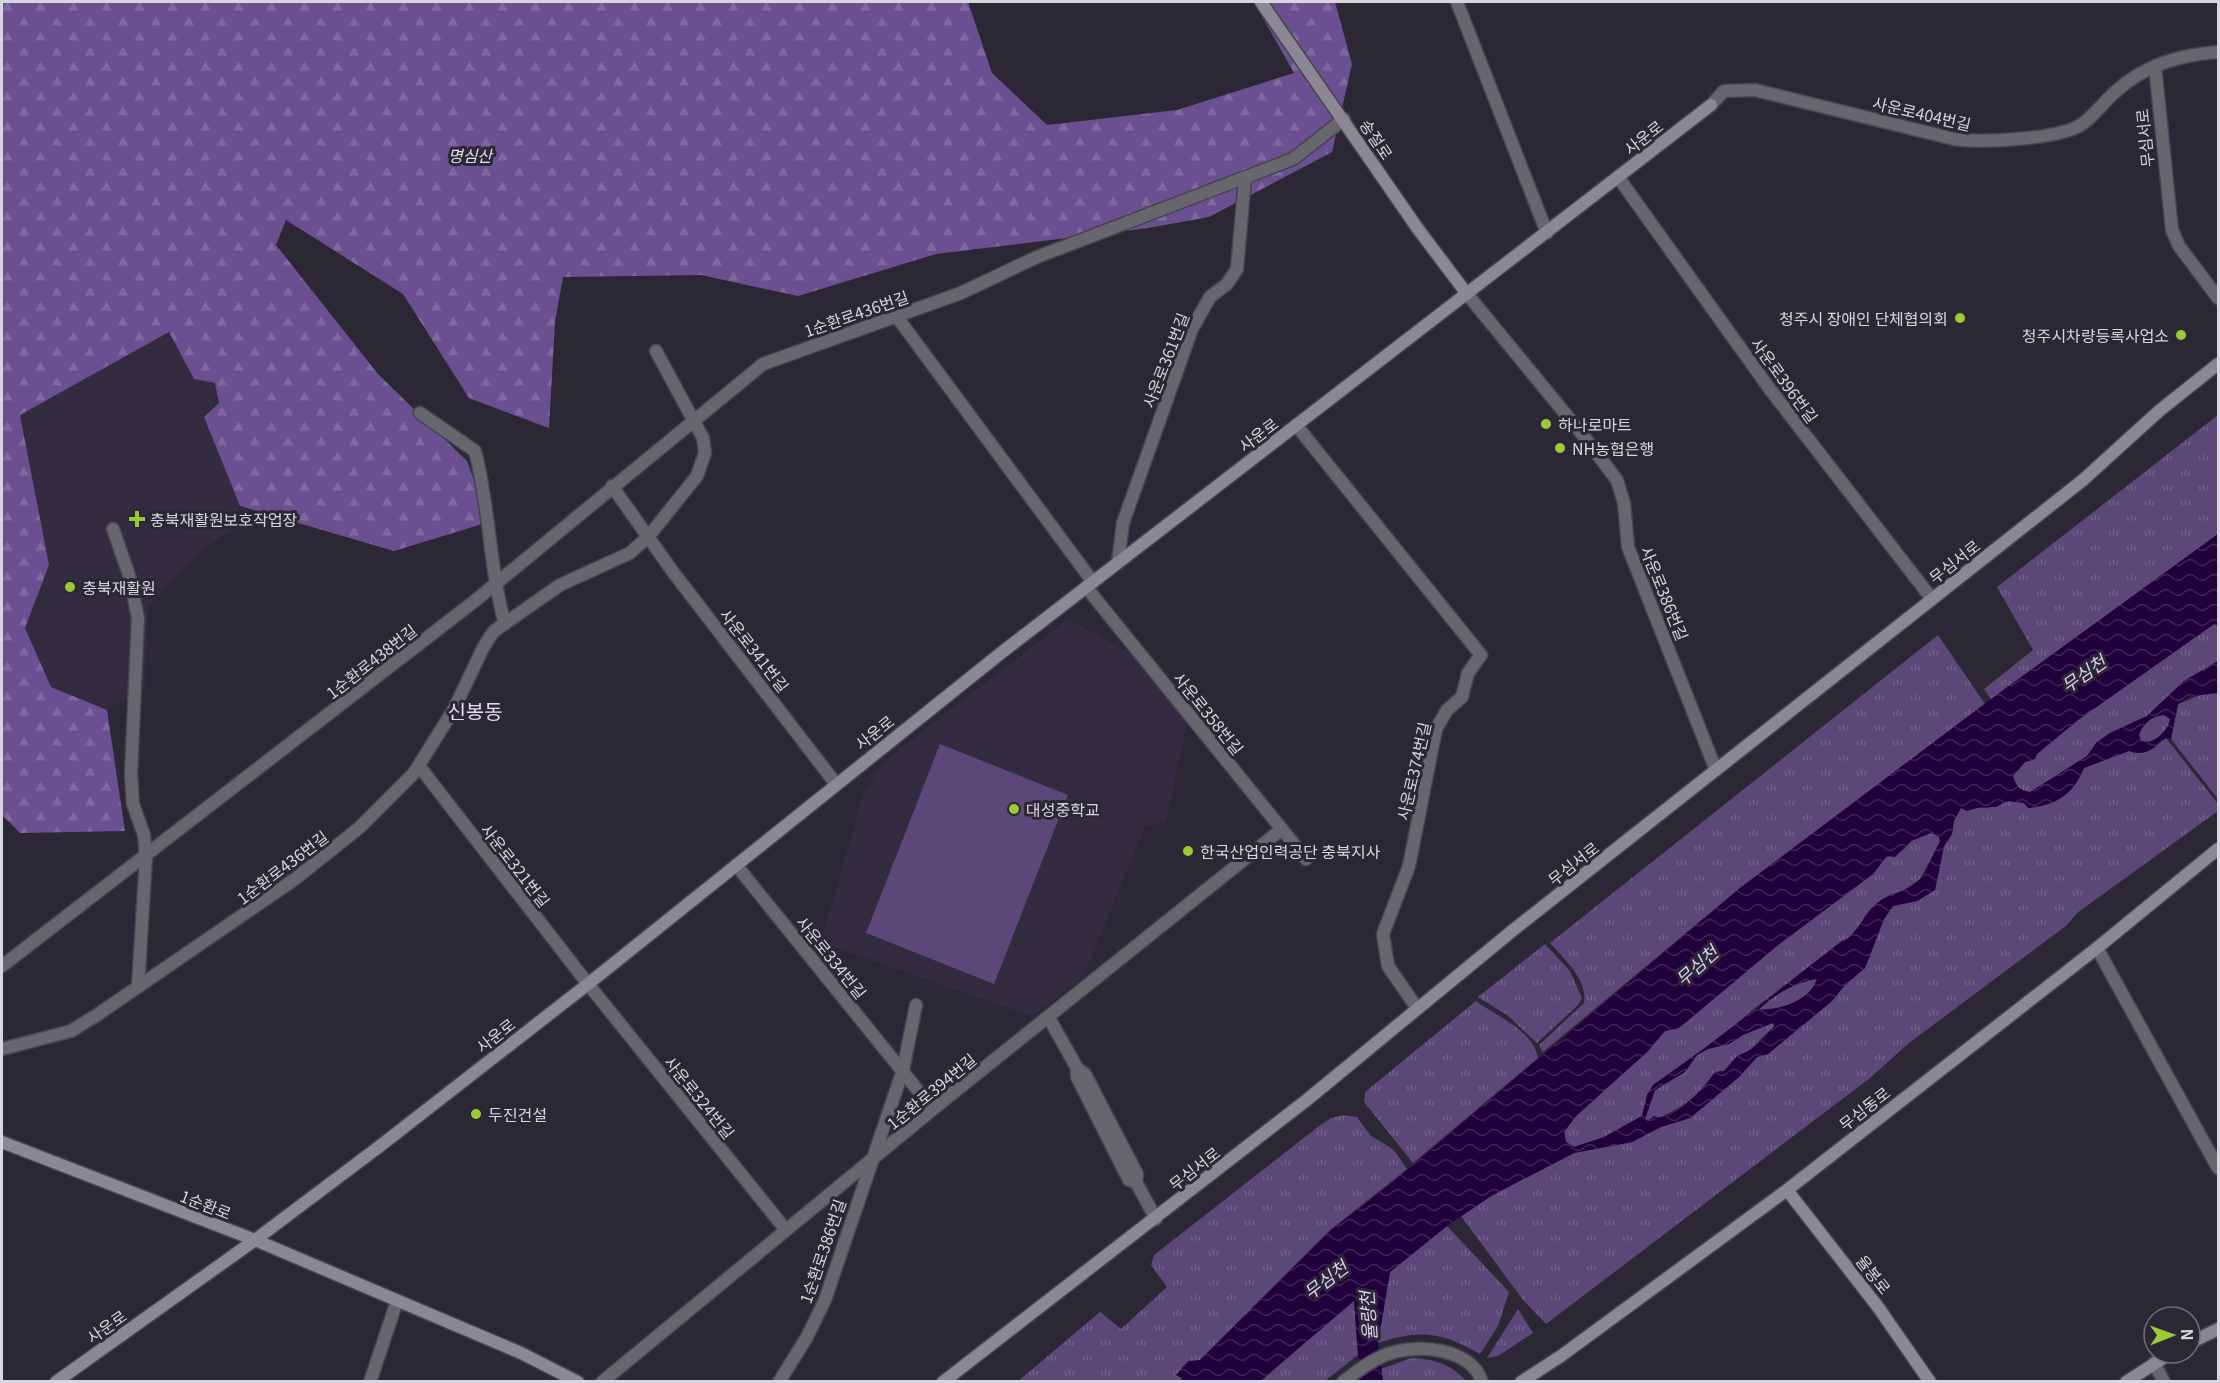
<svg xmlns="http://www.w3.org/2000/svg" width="2220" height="1383" font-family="Georgia,'Noto Sans KR',serif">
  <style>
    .built { fill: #332b40 }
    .grass { fill: url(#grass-tufts) }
    .forest { fill: url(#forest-firs) }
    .green { fill: #5b4778 }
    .water { fill: url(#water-waves); fill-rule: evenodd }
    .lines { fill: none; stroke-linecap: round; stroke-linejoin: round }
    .street-casing { stroke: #484350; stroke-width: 15 }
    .secondary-casing { stroke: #484350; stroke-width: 15 }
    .street { stroke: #68666d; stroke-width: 12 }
    .secondary { stroke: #8c8794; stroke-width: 12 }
    .poi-dot { fill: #9acb34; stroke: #2c2735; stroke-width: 2 }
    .labels { text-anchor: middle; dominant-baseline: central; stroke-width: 6; stroke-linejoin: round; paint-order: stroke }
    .street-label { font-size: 16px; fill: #d8d5df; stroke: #2c2735 }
    .park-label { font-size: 16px; font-style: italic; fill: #e4ddf1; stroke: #2c2735 }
    .poi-label { font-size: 16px; fill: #d8d5df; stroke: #2c2735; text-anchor: start }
    .water-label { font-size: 18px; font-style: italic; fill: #ddcff6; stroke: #2c2735 }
    .quarter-label { font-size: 20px; fill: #e4ddf1; stroke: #2c2735 }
  </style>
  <defs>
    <pattern id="grass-tufts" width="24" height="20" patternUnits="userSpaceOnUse" patternTransform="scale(1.5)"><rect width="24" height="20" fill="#5b4778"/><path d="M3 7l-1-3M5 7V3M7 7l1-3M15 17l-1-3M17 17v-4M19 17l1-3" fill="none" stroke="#72618b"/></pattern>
    <pattern id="forest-firs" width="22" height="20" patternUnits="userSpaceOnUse" patternTransform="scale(1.5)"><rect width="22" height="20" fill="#6a4f91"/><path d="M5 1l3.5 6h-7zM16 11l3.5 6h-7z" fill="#7f67a0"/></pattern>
    <pattern id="water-waves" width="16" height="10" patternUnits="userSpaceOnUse" patternTransform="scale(1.5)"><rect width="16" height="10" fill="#21003e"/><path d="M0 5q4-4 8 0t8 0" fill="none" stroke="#402459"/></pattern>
  </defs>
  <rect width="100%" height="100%" fill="#2c2735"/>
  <!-- built -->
  <g class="built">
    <path d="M 169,332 L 194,379 L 215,383 L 219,403 L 204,417 L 240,506 L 229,532 L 197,554 L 148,607 L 146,687 L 107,710 L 51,687 L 25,628 L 49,565 L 20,415 Z"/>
    <path d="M 1068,619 L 1134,655 L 1187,723 L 1166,822 L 1145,827 L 1083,978 L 1032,1016 L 821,943 L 863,795 L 884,761 Z"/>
  </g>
  <!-- grass -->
  <g class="grass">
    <path d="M 2218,415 L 2218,534 L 1991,699 L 1984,689 L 2033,650 L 1997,587 Z"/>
    <path d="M 2214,624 L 2218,625 L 2218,661 L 2184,681 L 2147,716 L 2110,733 L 2097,742 L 2087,756 L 2030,793 C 2019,790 2016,786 2013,776 L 2025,762 L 2035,759 L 2037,754 L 2078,720 Z"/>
    <path d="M 1938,635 L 1985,704 L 1740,888 L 1543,1052 L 1539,1045 L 1584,1003 C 1588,980 1564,959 1550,943 Z"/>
    <path d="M 2206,693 L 2218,693 L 2218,799 L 2171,739 L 2178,704 Z"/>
    <path d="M 2164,715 L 2171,719 C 2168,731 2154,745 2141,741 L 2139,735 C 2143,723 2152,716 2164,715 Z"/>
    <path d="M 2166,738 L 2218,804 L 2218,811 L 2077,913 L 2067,925 L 1909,1043 L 1870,1078 L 1546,1324 L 1523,1300 L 1461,1216 L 1491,1196 L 1574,1153 L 1632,1142 L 1661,1127 L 1690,1118 L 1739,1077 L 1757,1057 L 1768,1054 L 1832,1001 L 1845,985 L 1865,968 L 1884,919 L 1893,906 L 1917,901 L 1935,890 L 1944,846 L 1952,834 L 1954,821 L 1961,808 L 1988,808 L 2008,801 L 2024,803 L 2029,808 C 2056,805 2073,795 2084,768 L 2129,751 C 2145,757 2154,748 2166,738 Z"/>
    <path d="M 1931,833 L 1940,837 L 1940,842 L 1920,879 L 1901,892 L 1889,895 L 1851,937 L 1842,941 L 1751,1011 L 1729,1032 L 1653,1085 L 1642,1116 L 1604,1137 L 1574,1147 L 1566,1142 L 1564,1132 L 1574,1118 L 1647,1052 L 1665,1031 L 1679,1028 L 1778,945 L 1873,874 L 1883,859 L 1903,850 L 1911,841 Z"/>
    <path d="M 1545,944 L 1570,971 L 1582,998 L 1578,1005 L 1537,1043 L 1507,1015 L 1478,997 Z"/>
    <path d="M 1848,944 L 1844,953 L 1827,967 L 1834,952 Z"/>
    <path d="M 1817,978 C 1812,1000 1778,1011 1758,1010 C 1776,994 1793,983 1817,978 Z"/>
    <path d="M 1476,1001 C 1496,1016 1533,1030 1538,1058 L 1413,1163 L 1364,1102 L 1365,1092 Z"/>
    <path d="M 1773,1023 L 1775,1025 L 1745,1055 L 1741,1054 L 1724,1071 L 1715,1072 C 1698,1097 1677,1113 1648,1121 L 1645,1119 L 1655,1090 L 1685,1072 L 1697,1055 L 1708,1049 L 1729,1044 L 1743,1035 Z"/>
    <path d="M 1344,1115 L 1357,1117 L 1370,1135 L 1394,1150 L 1407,1169 L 1329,1231 L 1200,1360 L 1188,1361 L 1176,1375 L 1182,1378 L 1180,1381 L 1017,1382 L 1100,1312 L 1121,1329 L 1167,1287 L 1151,1265 L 1154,1255 L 1319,1126 L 1331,1118 Z"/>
    <path d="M 1447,1226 L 1509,1292 L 1498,1326 L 1480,1354 C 1442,1332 1420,1329 1378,1343 L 1390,1272 Z"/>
    <path d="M 1354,1300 L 1358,1355 L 1325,1381 L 1260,1382 Z"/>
    <path d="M 1518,1309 L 1533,1333 L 1498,1356 L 1487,1358 Z"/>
    <path d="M 1411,1358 C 1434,1359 1451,1364 1466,1381 L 1383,1381 L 1381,1369 Z"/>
  </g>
  <!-- forest -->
  <path class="forest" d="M 2,2 L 968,2 L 992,73 L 1047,125 L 1177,110 L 1294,73 L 1254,2 L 1335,2 L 1352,64 L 1332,152 L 1209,217 L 1148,228 L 936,254 L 798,296 L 701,275 L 563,277 L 555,322 L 549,428 L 469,398 L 403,294 L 286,220 L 276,245 L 378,374 L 467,461 L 489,522 L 394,551 L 240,506 L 204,417 L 219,403 L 215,383 L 194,379 L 169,332 L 20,415 L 49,565 L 25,628 L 51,687 L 107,710 L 125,831 L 20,833 L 2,815 Z"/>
  <!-- green -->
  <path class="green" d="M 940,744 L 1068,795 L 994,984 L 866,933 Z"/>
  <!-- water -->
  <path class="water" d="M 2218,534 L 2218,625 L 2214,624 L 2078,720 L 2037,754 L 2035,759 L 2025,762 L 2013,776 C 2016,786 2019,790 2030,792 L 2087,756 L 2097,742 L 2110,733 L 2147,716 L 2184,681 L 2218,661 L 2218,693 L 2191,696 L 2178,704 L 2171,739 L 2166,738 C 2154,748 2145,757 2129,751 L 2084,768 C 2073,795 2056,805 2028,808 L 2024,803 L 2008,801 L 1996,807 L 1981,807 L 1967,811 L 1961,808 L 1954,821 L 1952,834 L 1944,846 L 1935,890 L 1917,901 L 1893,906 L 1884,919 L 1865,968 L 1845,985 L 1832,1001 L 1768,1054 L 1757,1057 L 1739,1077 L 1690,1118 L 1661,1127 L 1632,1142 L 1574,1153 L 1491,1196 L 1447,1226 L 1390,1272 L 1378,1343 L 1383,1381 L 1360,1381 L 1354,1301 L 1260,1381 L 1180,1381 L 1182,1378 L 1176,1375 L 1189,1361 L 1200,1360 L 1330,1231 L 1388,1186 L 1740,888 L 1991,699 ZM 2164,715 L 2170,719 C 2168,731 2154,745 2141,741 L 2139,735 C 2143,723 2152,716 2164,715 ZM 1931,833 L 1939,837 L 1940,842 C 1932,854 1930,868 1920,879 C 1908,893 1889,892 1876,904 C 1862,915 1859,934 1842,941 C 1779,990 1718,1040 1653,1085 L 1647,1095 L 1642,1116 L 1604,1137 L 1574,1147 L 1566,1142 L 1564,1132 L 1576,1116 L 1647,1052 L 1665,1031 L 1679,1028 L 1778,945 L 1873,874 L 1887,856 L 1895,857 L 1911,841 ZM 1817,979 C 1812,999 1778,1012 1759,1009 C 1776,994 1793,983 1817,979 ZM 1772,1023 L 1775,1026 C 1760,1042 1757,1048 1737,1056 L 1724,1071 L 1715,1072 C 1706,1086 1672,1125 1654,1116 L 1648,1121 L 1645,1119 L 1655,1090 L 1685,1072 L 1697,1055 L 1708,1049 L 1729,1044 L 1743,1035 Z"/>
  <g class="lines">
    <!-- street casing -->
    <g class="street-casing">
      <g id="street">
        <path d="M 1457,2 L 1547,233"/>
        <path d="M 2155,66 L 2172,230 L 2179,246 L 2218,298"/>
        <path d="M 1711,105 L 1724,91 L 1755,90 L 1954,139 C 1981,143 2053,139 2077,127 C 2090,121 2103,103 2114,93 C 2144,65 2179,55 2218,52"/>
        <path d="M 1618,177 L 1769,388 L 1932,599"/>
        <path d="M 1467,294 L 1582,434 L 1617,480 L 1624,503 L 1628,547 L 1716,770"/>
        <path d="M 897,317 L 1093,582"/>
        <path d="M 420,413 L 475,451 C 490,508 489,567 505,624"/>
        <path d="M 1296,425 L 1481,655 L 1468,673 L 1462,697 L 1447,710 L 1436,729 L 1409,866 L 1383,934 L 1388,966 L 1417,1008"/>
        <path d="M 612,486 L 673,572 L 836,784"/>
        <path d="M 113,529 L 129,575 L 138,618 L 131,774 L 133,804 L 144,835 L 146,857 L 138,987"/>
        <path d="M 1118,562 L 1123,523 L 1192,329 L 1210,297 L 1227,284 L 1237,269 L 1245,178"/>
        <path d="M 1086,587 L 1306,859"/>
        <path d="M 419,766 L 588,984 L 786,1230"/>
        <path d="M 736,865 L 933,1109"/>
        <path d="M 2097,948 L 2218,1168"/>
        <path d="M 2,966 L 476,600 L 763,364 L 961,293 L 1037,257 L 1293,159 L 1344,119"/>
        <path d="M 1049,1018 L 1077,1068 L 1085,1074 L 1137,1174 L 1136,1182 L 1156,1219"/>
        <path d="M 2,1049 L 71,1031 L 97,1015 L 295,879 L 359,828 L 414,773 L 454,709 L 484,646 L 494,631 L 560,585 L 630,553 L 648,537 L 697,476 L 705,453 L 703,438 L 656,351"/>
        <path d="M 1077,1068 L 1077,1077 L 1129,1180 L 1136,1182"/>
        <path d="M 2154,1363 L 2164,1382"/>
        <path d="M 370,1382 L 397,1301"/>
        <path d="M 602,1382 L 933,1109 L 1282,829"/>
        <path d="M 779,1382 L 807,1337 L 825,1300 L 903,1070 L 916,1005"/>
        <path d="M 1343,1382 C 1357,1371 1374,1358 1391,1353 C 1418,1344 1472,1348 1482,1382"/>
      </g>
    </g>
    <!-- secondary casing -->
    <g class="secondary-casing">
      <g id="secondary">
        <path d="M 1261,2 L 1418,229 L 1467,294"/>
        <path d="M 2,1142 L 255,1240 L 521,1353 L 578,1382"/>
        <path d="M 1787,1190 L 1878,1307 L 1930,1382"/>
        <path d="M 2190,1343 L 2218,1329"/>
        <path d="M 56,1382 L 255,1240 L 380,1146 L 588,984 L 1001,653 L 1711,105"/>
        <path d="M 943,1382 L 1308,1099 L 1512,931 L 2083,480 L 2159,411 L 2218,364"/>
        <path d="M 1521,1382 L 1561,1356 L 1787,1190 L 2097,948 L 2218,849"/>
        <path d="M 2126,1382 L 2171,1353"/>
      </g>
    </g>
    <!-- street -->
    <use href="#street" class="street"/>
    <!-- secondary -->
    <use href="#secondary" class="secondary"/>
  </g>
  <!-- markers -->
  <g class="poi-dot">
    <circle cx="1960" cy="318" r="6"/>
    <circle cx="2181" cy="335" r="6"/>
    <circle cx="1546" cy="424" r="6"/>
    <circle cx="1560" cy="448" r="6"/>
    <path d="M134 510h6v6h6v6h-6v6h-6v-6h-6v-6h6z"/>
    <circle cx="70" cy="587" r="6"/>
    <circle cx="1014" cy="809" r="6"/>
    <circle cx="1188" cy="851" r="6"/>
    <circle cx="476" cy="1114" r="6"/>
  </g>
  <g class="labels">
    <!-- street labels -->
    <g class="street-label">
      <text transform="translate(1922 113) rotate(13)">사운로404번길</text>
      <text transform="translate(1643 137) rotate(-38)">사운로</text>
      <text transform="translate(2144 138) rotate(-96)">무심서로</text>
      <text transform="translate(1377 139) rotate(56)">송절로</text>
      <text transform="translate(856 313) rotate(-19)">1순환로436번길</text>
      <text transform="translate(1165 360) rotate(-69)">사운로361번길</text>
      <text transform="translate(1785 380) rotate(54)">사운로396번길</text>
      <text transform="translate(1258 434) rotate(-37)">사운로</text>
      <text transform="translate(1954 561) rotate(-38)">무심서로</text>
      <text transform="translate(1665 593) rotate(68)">사운로386번길</text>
      <text transform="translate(755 650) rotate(52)">사운로341번길</text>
      <text transform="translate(371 661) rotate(-38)">1순환로438번길</text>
      <text transform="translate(1209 713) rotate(51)">사운로358번길</text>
      <text transform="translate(874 732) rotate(-38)">사운로</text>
      <text transform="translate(1413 771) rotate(-77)">사운로374번길</text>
      <text transform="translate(1573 863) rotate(-38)">무심서로</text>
      <text transform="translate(516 865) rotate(52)">사운로321번길</text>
      <text transform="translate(282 867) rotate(-37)">1순환로436번길</text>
      <text transform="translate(832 957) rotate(51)">사운로334번길</text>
      <text transform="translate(495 1035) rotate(-38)">사운로</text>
      <text transform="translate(931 1091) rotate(-39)">1순환로394번길</text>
      <text transform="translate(700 1097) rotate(51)">사운로324번길</text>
      <text transform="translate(1864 1108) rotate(-38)">무심동로</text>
      <text transform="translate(1194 1168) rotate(-38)">무심서로</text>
      <text transform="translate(206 1204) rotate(21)">1순환로</text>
      <text transform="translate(822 1251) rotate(-71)">1순환로386번길</text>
      <text transform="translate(1874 1274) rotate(52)">율봉로</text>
      <text transform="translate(106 1326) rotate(-35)">사운로</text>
    </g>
    <!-- park labels -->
    <g class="park-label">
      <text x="470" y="155">명심산</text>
    </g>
    <!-- poi labels -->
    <g class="poi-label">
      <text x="1948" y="318" text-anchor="end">청주시 장애인 단체협의회</text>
      <text x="2169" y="335" text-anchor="end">청주시차량등록사업소</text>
      <text x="1558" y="424">하나로마트</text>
      <text x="1572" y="448">NH농협은행</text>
      <text x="150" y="519">충북재활원보호작업장</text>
      <text x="82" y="587">충북재활원</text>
      <text x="1026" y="809">대성중학교</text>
      <text x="1200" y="851">한국산업인력공단 충북지사</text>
      <text x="488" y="1114">두진건설</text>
    </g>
    <!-- water labels -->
    <g class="water-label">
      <text transform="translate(2083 673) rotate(-35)">무심천</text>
      <text transform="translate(1696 965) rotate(-42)">무심천</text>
      <text transform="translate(1325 1279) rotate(-38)">무심천</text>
      <text transform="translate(1367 1316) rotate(-94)">율량천</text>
    </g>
    <!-- quarter labels -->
    <g class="quarter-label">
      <text x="475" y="710">신봉동</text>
    </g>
  </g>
  <!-- border -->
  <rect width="2220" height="1383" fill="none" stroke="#d8d5df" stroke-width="6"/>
  <!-- north arrow -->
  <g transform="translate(2172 1335) rotate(89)"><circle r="28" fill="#2c2735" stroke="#716d79" stroke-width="1.5"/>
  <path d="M0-4.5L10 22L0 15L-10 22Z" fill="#9acb34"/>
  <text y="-9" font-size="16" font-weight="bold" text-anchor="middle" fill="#d8d5df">N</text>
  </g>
</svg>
